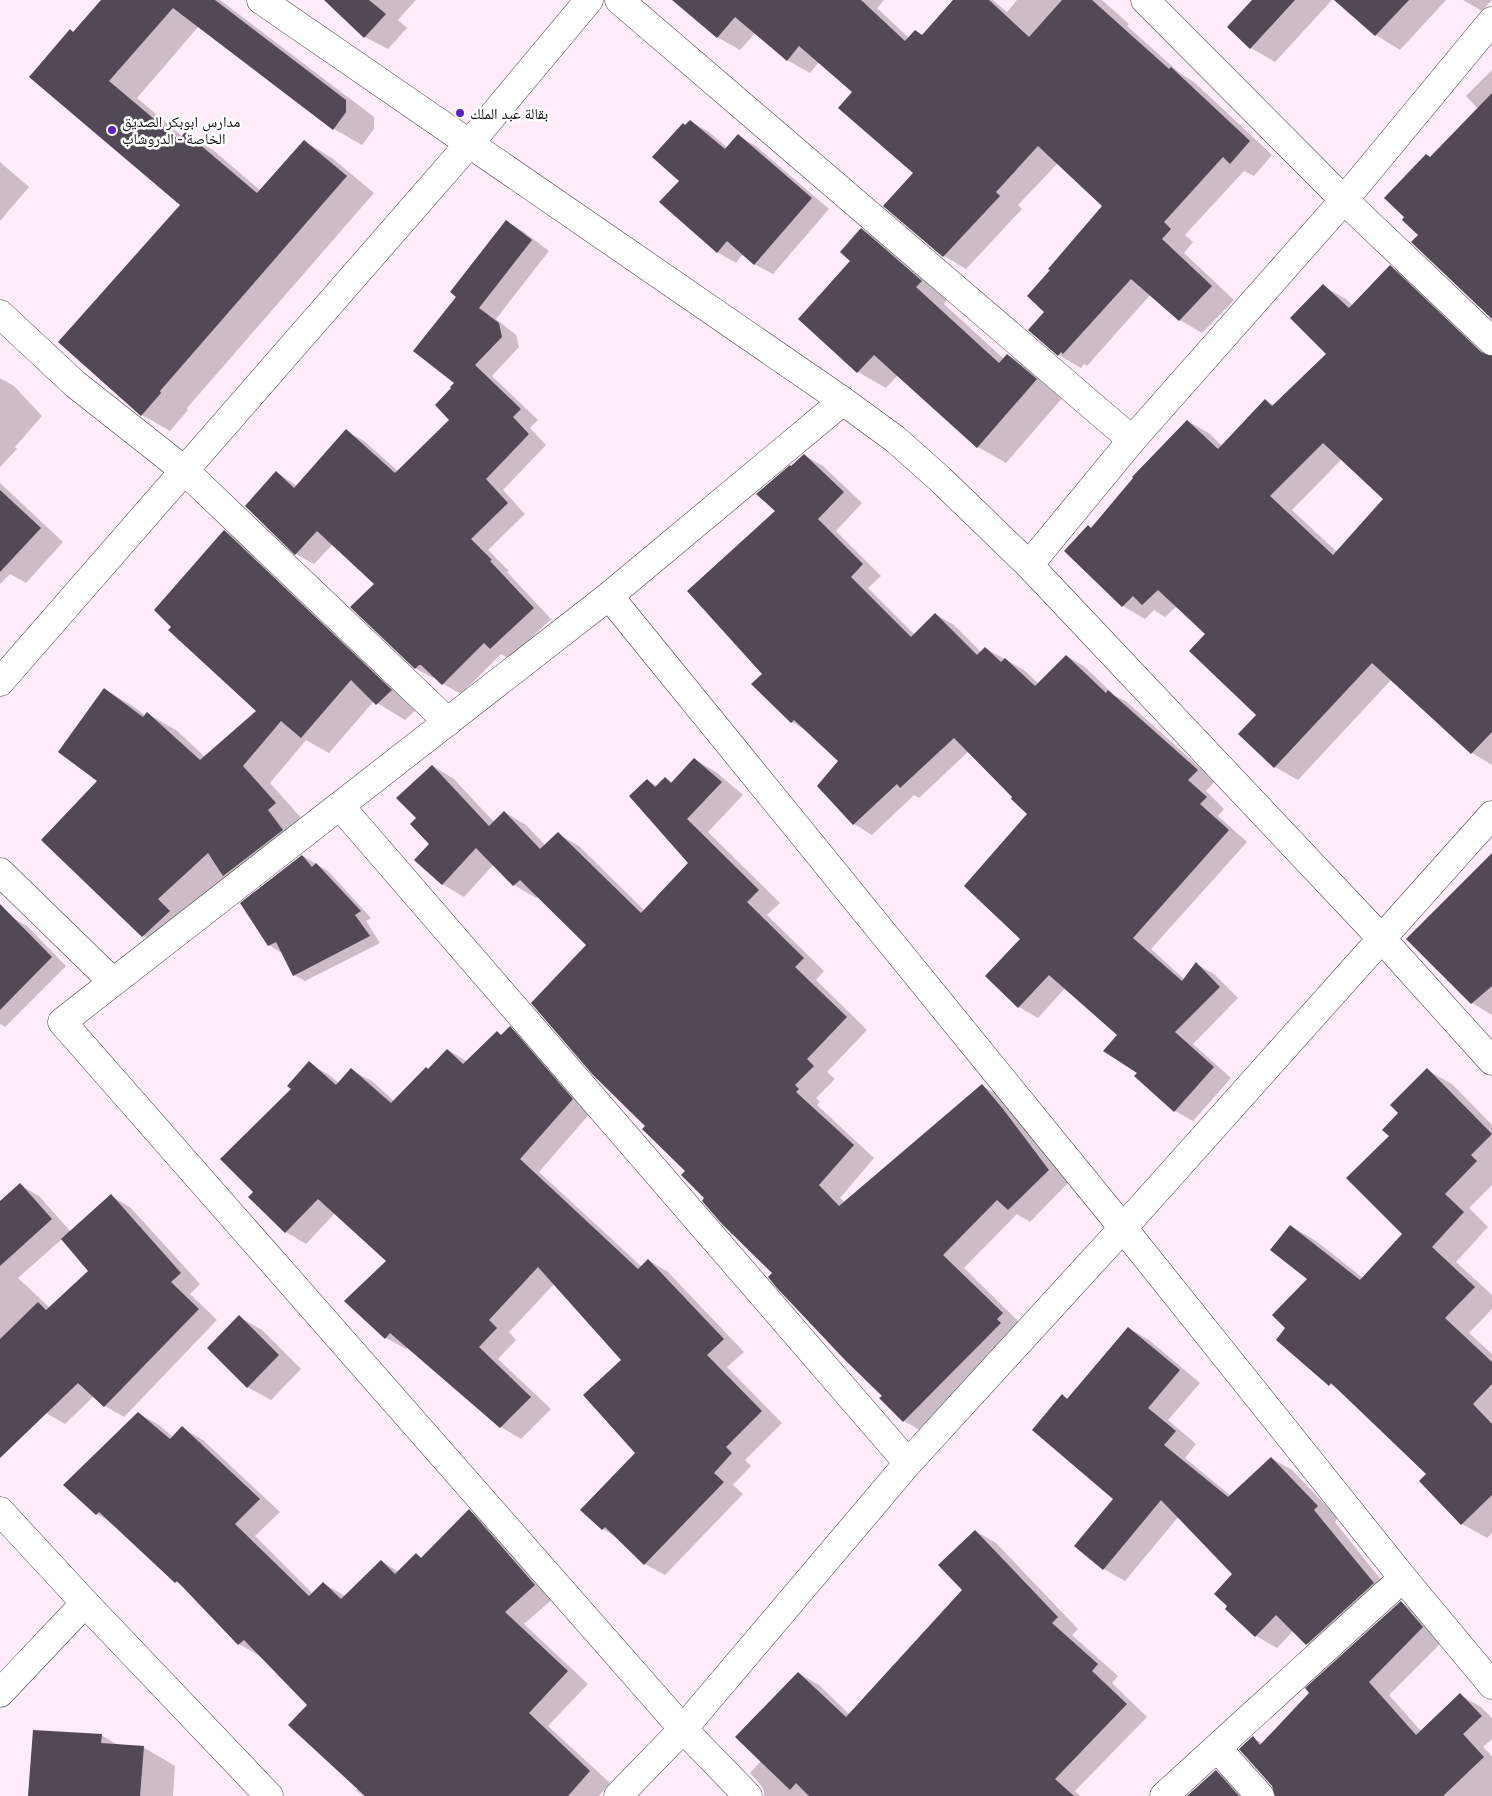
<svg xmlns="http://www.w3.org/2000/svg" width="1492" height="1796" font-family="'Noto Serif','Noto Naskh Arabic',serif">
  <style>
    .shadow { fill: #0003; fill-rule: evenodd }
    .building { fill: #534855; fill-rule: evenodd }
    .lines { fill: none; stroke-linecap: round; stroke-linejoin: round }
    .street-casing { stroke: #3f3f3f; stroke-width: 29 }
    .street { stroke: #fff; stroke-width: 28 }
    .poi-dot { fill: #5b22be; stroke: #fff; stroke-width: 2 }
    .labels { text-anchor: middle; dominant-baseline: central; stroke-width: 5; stroke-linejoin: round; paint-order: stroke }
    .poi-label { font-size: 15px; fill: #0c0c0c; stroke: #fff; text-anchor: start }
  </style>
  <rect width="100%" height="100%" fill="#ffecfb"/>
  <!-- shadow -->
  <g class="shadow">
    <path d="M 102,0 L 220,0 L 374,117 L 374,129 L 362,145 L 334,129 L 199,26 L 137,98 L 183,137 L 185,134 L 213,150 L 261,191 L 304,141 L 332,158 L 374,193 L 187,408 L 188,410 L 170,431 L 142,415 L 182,204 L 74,33 Z"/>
    <path d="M 326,0 L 416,0 L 398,20 L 407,28 L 388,49 L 365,37 Z"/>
    <path d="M 699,0 L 884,0 L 877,8 L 909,38 L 916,31 L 923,35 L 954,0 L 993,0 L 1007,12 L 1017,0 L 1102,0 L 1129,24 L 1127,26 L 1181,74 L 1194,82 L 1272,155 L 1254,176 L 1244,171 L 1185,235 L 1193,242 L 1184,253 L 1234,300 L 1202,333 L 1180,320 L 1151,294 L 1087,366 L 1084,364 L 1081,368 L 1059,355 L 1046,312 L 1103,206 L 1058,163 L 1018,205 L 1022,209 L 966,269 L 944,256 L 884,206 L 915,173 L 853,92 L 819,62 L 810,73 L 787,60 L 756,32 L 740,50 L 717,37 Z"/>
    <path d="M 1254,0 L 1332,0 L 1275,62 L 1251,48 Z"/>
    <path d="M 1336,0 L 1446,0 L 1400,50 L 1376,35 Z"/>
    <path d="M 1463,0 L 1492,0 L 1482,11 Z"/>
    <path d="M 1492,70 L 1492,318 L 1420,234 L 1431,158 L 1478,109 L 1466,96 Z"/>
    <path d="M 690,121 L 709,132 L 728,148 L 738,136 L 756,146 L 829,209 L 773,274 L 754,264 L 743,254 L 736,263 L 717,252 L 680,180 Z"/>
    <path d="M 0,162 L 29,187 L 0,221 Z"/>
    <path d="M 507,222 L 524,232 L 549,251 L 496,319 L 516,335 L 519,347 L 492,376 L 538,420 L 530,428 L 546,445 L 503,490 L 525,514 L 488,550 L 509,571 L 507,572 L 551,619 L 509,659 L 501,654 L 461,694 L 443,684 L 435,677 L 433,678 L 415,668 L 376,584 L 333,544 L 314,564 L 296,554 L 276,472 L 297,486 L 346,431 L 364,441 L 398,471 L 451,420 L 456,383 L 458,297 Z"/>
    <path d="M 862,230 L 890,246 L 949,297 L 944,304 L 1004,359 L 1008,355 L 1036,371 L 1064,396 L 1006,463 L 978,447 L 898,375 L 886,388 L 858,372 L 851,261 Z"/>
    <path d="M 1390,267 L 1412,280 L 1492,355 L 1492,765 L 1472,753 L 1392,679 L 1298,780 L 1275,767 L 1257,715 L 1207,634 L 1177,606 L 1165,617 L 1154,610 L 1145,619 L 1123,606 L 1092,529 L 1188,421 L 1210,434 L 1222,446 L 1265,400 L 1274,405 L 1328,354 L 1323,286 L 1346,299 L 1353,306 ZM 1342,459 L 1385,499 L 1337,552 L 1292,510 Z"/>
    <path d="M 0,378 L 14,386 L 42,416 L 15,447 L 17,449 L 0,467 Z"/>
    <path d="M 804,455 L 823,466 L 862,503 L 836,531 L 881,576 L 868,588 L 915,635 L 935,614 L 954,625 L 981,652 L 985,648 L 1024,670 L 1039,684 L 1067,656 L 1085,667 L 1114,695 L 1127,702 L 1215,781 L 1206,791 L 1224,809 L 1218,816 L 1247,842 L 1151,949 L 1184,979 L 1196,964 L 1214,974 L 1238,998 L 1193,1044 L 1231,1078 L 1193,1121 L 1175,1111 L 1139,1073 L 1119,1035 L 1065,988 L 1038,1018 L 1019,1007 L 986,976 L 1022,939 L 1028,814 L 969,751 L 919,798 L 914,795 L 872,835 L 854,824 L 839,761 L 807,731 L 792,722 L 763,674 L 777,511 Z"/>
    <path d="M 0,483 L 63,542 L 26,583 L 10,574 L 0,584 Z"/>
    <path d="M 224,531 L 252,547 L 419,707 L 405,720 L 374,701 L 329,753 L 306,740 L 270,783 L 303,820 L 295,827 L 310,846 L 252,892 L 227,877 L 171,952 L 143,936 L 99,781 L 105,690 L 133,706 L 146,716 L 148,714 L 176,730 L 205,757 L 258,711 Z"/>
    <path d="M 694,759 L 716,772 L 743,795 L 708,832 L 780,903 L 767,915 L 824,971 L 816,980 L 867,1030 L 827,1072 L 835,1079 L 816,1098 L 820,1102 L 817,1105 L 874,1158 L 840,1198 L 845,1203 L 982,1086 L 1004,1098 L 1069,1182 L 1030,1222 L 1017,1214 L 964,1268 L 1023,1326 L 926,1434 L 904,1421 L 881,1398 L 883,1396 L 706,1198 L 687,1171 L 647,1126 L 588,945 L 537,896 L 536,898 L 514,885 L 494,864 L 464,897 L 442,884 L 431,844 L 418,819 L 433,766 L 454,779 L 494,822 L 504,812 L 526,825 L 545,845 L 558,834 L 579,846 L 645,911 L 689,863 L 647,780 L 657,786 L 666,778 L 673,783 Z"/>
    <path d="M 303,856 L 328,871 L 371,918 L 366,921 L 380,943 L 305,981 L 294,975 L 282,951 L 280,952 L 269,945 Z"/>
    <path d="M 1492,860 L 1492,1015 L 1472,1003 L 1408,939 Z"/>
    <path d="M 13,918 L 27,926 L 66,966 L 5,1027 L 0,1024 L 0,928 Z"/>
    <path d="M 510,1028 L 530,1040 L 592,1111 L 539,1172 L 642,1267 L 648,1260 L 668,1272 L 744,1352 L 727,1367 L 782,1423 L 745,1460 L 751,1466 L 733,1485 L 743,1494 L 665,1575 L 645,1564 L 619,1539 L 603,1529 L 582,1510 L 637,1453 L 623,1360 L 555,1283 L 509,1332 L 516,1340 L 498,1359 L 551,1409 L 521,1439 L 501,1427 L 408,1347 L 406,1349 L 386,1338 L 388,1261 L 335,1213 L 306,1244 L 286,1232 L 250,1197 L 255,1192 L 293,1089 L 309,1063 L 329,1075 L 339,1083 L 351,1070 L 372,1081 L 394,1101 L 429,1070 L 448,1050 L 468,1062 L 498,1033 L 503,1036 Z"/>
    <path d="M 1427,1070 L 1452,1084 L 1492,1125 L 1492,1185 L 1469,1208 L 1488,1227 L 1456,1262 L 1492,1295 L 1492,1309 L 1469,1333 L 1492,1354 L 1492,1533 L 1487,1538 L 1462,1524 L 1428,1474 L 1342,1392 L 1330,1384 L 1287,1328 L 1309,1279 L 1291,1226 L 1316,1241 L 1363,1278 L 1403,1234 L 1390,1136 L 1400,1113 Z"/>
    <path d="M 20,1185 L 39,1196 L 71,1232 L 111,1196 L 130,1207 L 200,1284 L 190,1294 L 217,1320 L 124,1417 L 105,1406 L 94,1396 L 65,1424 L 46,1413 L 0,1364 L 0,1203 ZM 62,1239 L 90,1271 L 50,1308 L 18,1278 Z"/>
    <path d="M 239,1317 L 262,1330 L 301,1369 L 271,1400 L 247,1387 Z"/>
    <path d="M 1128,1328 L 1149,1340 L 1200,1383 L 1168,1420 L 1196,1444 L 1185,1458 L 1231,1496 L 1271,1458 L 1292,1470 L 1338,1518 L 1335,1522 L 1394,1596 L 1328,1656 L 1307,1644 L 1293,1631 L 1277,1648 L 1256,1636 L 1234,1574 L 1179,1516 L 1125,1581 L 1104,1569 L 1076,1546 L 1115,1499 L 1062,1396 L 1069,1399 Z"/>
    <path d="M 138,1413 L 159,1425 L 173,1437 L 182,1428 L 203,1440 L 280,1512 L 255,1536 L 313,1594 L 323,1583 L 345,1596 L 381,1561 L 399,1572 L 417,1555 L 422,1558 L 469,1511 L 490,1523 L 555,1597 L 524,1624 L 588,1684 L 548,1726 L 610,1783 L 599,1796 L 363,1796 L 356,1790 L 358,1788 L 308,1705 L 260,1656 L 239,1644 L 184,1587 L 176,1582 L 112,1523 L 97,1514 L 65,1485 Z"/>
    <path d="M 975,1531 L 996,1543 L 1078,1629 L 1072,1635 L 1118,1676 L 1112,1683 L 1147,1717 L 1075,1791 L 1080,1796 L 764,1796 L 764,1791 L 760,1784 L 750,1773 L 761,1761 L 798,1673 L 819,1685 L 850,1715 L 964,1590 Z"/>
    <path d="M 1401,1603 L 1422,1615 L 1444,1640 L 1389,1695 L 1421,1731 L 1460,1695 L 1481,1707 L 1492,1718 L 1492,1739 L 1483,1747 L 1492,1756 L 1492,1796 L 1284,1796 L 1253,1738 L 1263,1744 Z"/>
    <path d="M 101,1735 L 118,1745 L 143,1747 L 175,1766 L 173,1796 L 30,1796 Z"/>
    <path d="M 1216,1772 L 1239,1785 L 1249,1796 L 1196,1796 Z"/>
  </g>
  <!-- building -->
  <g class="building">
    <path d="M 101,0 L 215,0 L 346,100 L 346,112 L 333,130 L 173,8 L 109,81 L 179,140 L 185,132 L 257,193 L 304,140 L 347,176 L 160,391 L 161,393 L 141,416 L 58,342 L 180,205 L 29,77 L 70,29 L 73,32 Z"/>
    <path d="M 324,0 L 369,0 L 386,14 L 364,38 Z"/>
    <path d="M 672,0 L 861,0 L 905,41 L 915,30 L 922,35 L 953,0 L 989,0 L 1029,37 L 1062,0 L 1092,0 L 1169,69 L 1171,67 L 1250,141 L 1230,164 L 1223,157 L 1164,222 L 1171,229 L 1162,239 L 1212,286 L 1179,321 L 1131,279 L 1063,354 L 1061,352 L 1058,356 L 1028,330 L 1044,312 L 1027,296 L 1050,270 L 1048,269 L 1102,206 L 1038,146 L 996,192 L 1000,196 L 943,257 L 883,206 L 913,173 L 838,108 L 852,92 L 799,46 L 787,61 L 735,17 L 717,38 Z"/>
    <path d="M 1252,0 L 1295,0 L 1250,49 L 1227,27 Z"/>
    <path d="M 1334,0 L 1409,0 L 1375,36 Z"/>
    <path d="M 1492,93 L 1492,319 L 1411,242 L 1418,235 L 1402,220 L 1404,217 L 1384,198 L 1426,154 L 1430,157 Z"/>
    <path d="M 690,120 L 725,149 L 738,134 L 812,198 L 754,265 L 727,241 L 717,253 L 659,202 L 679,181 L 652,157 L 683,123 L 685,125 Z"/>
    <path d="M 506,220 L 532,240 L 479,308 L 499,323 L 502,337 L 475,365 L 521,409 L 513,417 L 529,434 L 486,479 L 508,503 L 471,539 L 492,560 L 490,561 L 534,608 L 490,649 L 484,643 L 442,685 L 421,665 L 419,665 L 415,669 L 350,607 L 374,584 L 317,531 L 295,555 L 245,506 L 276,471 L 294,488 L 346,429 L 395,473 L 449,420 L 435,405 L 451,388 L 450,387 L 454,383 L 413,351 L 456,297 L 450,292 Z"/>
    <path d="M 861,228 L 922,281 L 916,287 L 999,363 L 1007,354 L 1037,379 L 977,448 L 874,355 L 857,373 L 798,319 L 850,261 L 840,252 Z"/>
    <path d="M 1390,265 L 1481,352 L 1492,356 L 1492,732 L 1471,754 L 1372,663 L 1274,768 L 1238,734 L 1256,715 L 1189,651 L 1205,634 L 1158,590 L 1142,605 L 1133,596 L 1122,607 L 1064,551 L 1088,525 L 1091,528 L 1133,478 L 1132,477 L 1187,420 L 1218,449 L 1265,399 L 1272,406 L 1326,354 L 1290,318 L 1323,284 L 1349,308 ZM 1323,443 L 1383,499 L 1333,555 L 1270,496 Z"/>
    <path d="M 804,454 L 844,492 L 818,519 L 863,564 L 851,577 L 911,637 L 935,613 L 977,655 L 985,647 L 1001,662 L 1005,658 L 1035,686 L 1066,655 L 1106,693 L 1108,690 L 1198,770 L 1188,780 L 1207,797 L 1200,804 L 1229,830 L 1133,938 L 1182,981 L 1196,962 L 1220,987 L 1175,1032 L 1214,1067 L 1174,1112 L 1134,1076 L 1137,1073 L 1103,1051 L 1117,1035 L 1049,975 L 1018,1008 L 985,976 L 1020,939 L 964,886 L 1027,814 L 1011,799 L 1012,797 L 954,738 L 900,788 L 897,784 L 853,825 L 817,786 L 838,761 L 794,720 L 791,723 L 751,684 L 762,674 L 687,591 L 775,511 L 756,494 L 790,465 L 791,466 Z"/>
    <path d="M 0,490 L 41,528 L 0,572 Z"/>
    <path d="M 224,530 L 392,690 L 376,705 L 351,680 L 301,738 L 281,721 L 243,766 L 276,803 L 268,810 L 283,830 L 223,876 L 208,853 L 158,899 L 170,911 L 142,937 L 41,840 L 97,781 L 58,752 L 104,688 L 143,717 L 147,712 L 200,760 L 256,711 L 168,630 L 171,627 L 154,610 Z"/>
    <path d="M 694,758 L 722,782 L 687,819 L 759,890 L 747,902 L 804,958 L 795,967 L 847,1017 L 807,1059 L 814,1066 L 795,1085 L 799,1089 L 796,1092 L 854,1145 L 819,1185 L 839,1206 L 982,1084 L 1003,1109 L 1049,1170 L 1008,1210 L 997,1200 L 943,1255 L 1003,1313 L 997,1319 L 1001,1323 L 903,1422 L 879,1398 L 882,1396 L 845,1360 L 776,1287 L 768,1277 L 772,1273 L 722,1224 L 702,1201 L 704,1198 L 681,1175 L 685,1171 L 642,1129 L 645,1126 L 593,1075 L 531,1003 L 586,945 L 520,880 L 513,886 L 476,848 L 442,885 L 414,860 L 429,844 L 410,824 L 416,818 L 396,798 L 432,765 L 489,826 L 504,811 L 540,849 L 558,832 L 641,913 L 688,863 L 629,796 L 647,779 L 655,787 L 665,777 L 671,783 Z"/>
    <path d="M 1492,853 L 1492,986 L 1471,1004 L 1406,939 Z"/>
    <path d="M 302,855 L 312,867 L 316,863 L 361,911 L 355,915 L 370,936 L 293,976 L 276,942 L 268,946 L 240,903 Z"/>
    <path d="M 0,904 L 52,957 L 0,1010 Z"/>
    <path d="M 510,1026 L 573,1099 L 520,1159 L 638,1269 L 648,1259 L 724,1339 L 707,1355 L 762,1411 L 726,1447 L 732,1453 L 714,1473 L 724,1482 L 644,1565 L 605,1527 L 602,1530 L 580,1510 L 635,1453 L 583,1395 L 621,1360 L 538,1267 L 489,1320 L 497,1328 L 479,1347 L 531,1397 L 500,1428 L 390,1333 L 385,1339 L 344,1301 L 386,1261 L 318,1199 L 285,1233 L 248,1197 L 253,1192 L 220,1159 L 291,1089 L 287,1086 L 309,1061 L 336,1085 L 351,1068 L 391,1103 L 426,1067 L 428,1069 L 447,1049 L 463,1064 L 497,1031 L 501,1035 Z"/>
    <path d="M 1427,1068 L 1492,1134 L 1471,1155 L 1477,1161 L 1445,1194 L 1464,1212 L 1432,1247 L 1475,1287 L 1445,1318 L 1492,1362 L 1492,1384 L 1473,1404 L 1492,1424 L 1492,1495 L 1461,1525 L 1419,1481 L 1426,1474 L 1331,1383 L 1329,1386 L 1276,1340 L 1285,1328 L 1272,1315 L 1307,1279 L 1270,1250 L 1290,1225 L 1360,1280 L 1402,1234 L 1346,1178 L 1389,1136 L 1382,1130 L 1398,1113 L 1390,1105 Z"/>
    <path d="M 20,1183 L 52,1219 L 0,1266 L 0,1201 Z"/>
    <path d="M 111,1194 L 181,1273 L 171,1282 L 199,1309 L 104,1407 L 78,1383 L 0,1458 L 0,1339 L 38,1302 L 46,1310 L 88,1271 L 61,1239 Z"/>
    <path d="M 239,1315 L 279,1355 L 247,1388 L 207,1348 Z"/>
    <path d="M 1128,1327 L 1180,1370 L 1148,1408 L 1176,1431 L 1164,1445 L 1228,1497 L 1271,1457 L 1318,1506 L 1314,1510 L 1374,1583 L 1306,1645 L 1276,1615 L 1255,1637 L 1225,1609 L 1227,1606 L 1214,1594 L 1232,1574 L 1161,1500 L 1103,1570 L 1074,1546 L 1113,1499 L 1032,1430 L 1062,1394 L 1067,1399 Z"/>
    <path d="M 138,1412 L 170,1439 L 182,1426 L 260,1499 L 235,1524 L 309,1596 L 323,1582 L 341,1599 L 381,1560 L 395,1574 L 416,1553 L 421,1558 L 469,1509 L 535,1585 L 505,1612 L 568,1671 L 529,1713 L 590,1771 L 568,1796 L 365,1796 L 288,1725 L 307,1705 L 244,1640 L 238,1645 L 177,1581 L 175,1583 L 99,1512 L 96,1515 L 63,1485 Z"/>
    <path d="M 975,1530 L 1058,1617 L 1052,1623 L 1098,1664 L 1092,1671 L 1127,1704 L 1055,1779 L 1074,1796 L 809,1796 L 796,1783 L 790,1790 L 735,1737 L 798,1672 L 846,1717 L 962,1590 L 938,1565 Z"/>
    <path d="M 1401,1601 L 1423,1627 L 1369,1682 L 1416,1735 L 1460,1693 L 1482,1716 L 1463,1734 L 1484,1757 L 1443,1796 L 1275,1796 L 1272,1786 L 1239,1749 L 1253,1736 L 1260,1745 L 1309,1693 L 1305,1688 Z"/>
    <path d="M 33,1730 L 102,1734 L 101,1743 L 144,1746 L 140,1796 L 28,1796 Z"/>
    <path d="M 1216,1770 L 1239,1796 L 1187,1796 Z"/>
  </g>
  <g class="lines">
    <!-- street casing -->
    <g class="street-casing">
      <g id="street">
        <path d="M 261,0 L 843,401 L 895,439 L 940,479 L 1029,565 L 1382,939 L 1492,1061"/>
        <path d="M 619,0 L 1132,440"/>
        <path d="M 1145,0 L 1344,200 L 1492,341"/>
        <path d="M 0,314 L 75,384 L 184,470 L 448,722"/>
        <path d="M 1029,565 L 1132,440 L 1344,200 L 1492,21"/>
        <path d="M 609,596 L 1123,1228 L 1403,1578 L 1492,1685"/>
        <path d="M 0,682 L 469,144 L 589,0"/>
        <path d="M 340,806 L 908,1463"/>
        <path d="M 0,872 L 113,982"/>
        <path d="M 0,1511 L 85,1603 L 269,1796"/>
        <path d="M 0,1693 L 85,1603"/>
        <path d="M 1217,1748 L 1260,1796"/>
        <path d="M 618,1796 L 683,1729 L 908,1463 L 1123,1228 L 1492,815"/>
        <path d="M 748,1796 L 683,1729 L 62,1022 L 609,596 L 843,401"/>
        <path d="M 1164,1796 L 1403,1578"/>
      </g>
    </g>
    <!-- street -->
    <use href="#street" class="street"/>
  </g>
  <!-- markers -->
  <g class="poi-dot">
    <circle cx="460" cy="113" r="5"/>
    <circle cx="112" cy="130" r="5"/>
  </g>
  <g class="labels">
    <!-- poi labels -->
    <g class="poi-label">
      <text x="470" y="113">بقالة عبد الملك</text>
      <text x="122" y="121">مدارس ابوبكر الصديق<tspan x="122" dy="17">الخاصة - الدروشاب</tspan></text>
    </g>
  </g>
</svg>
